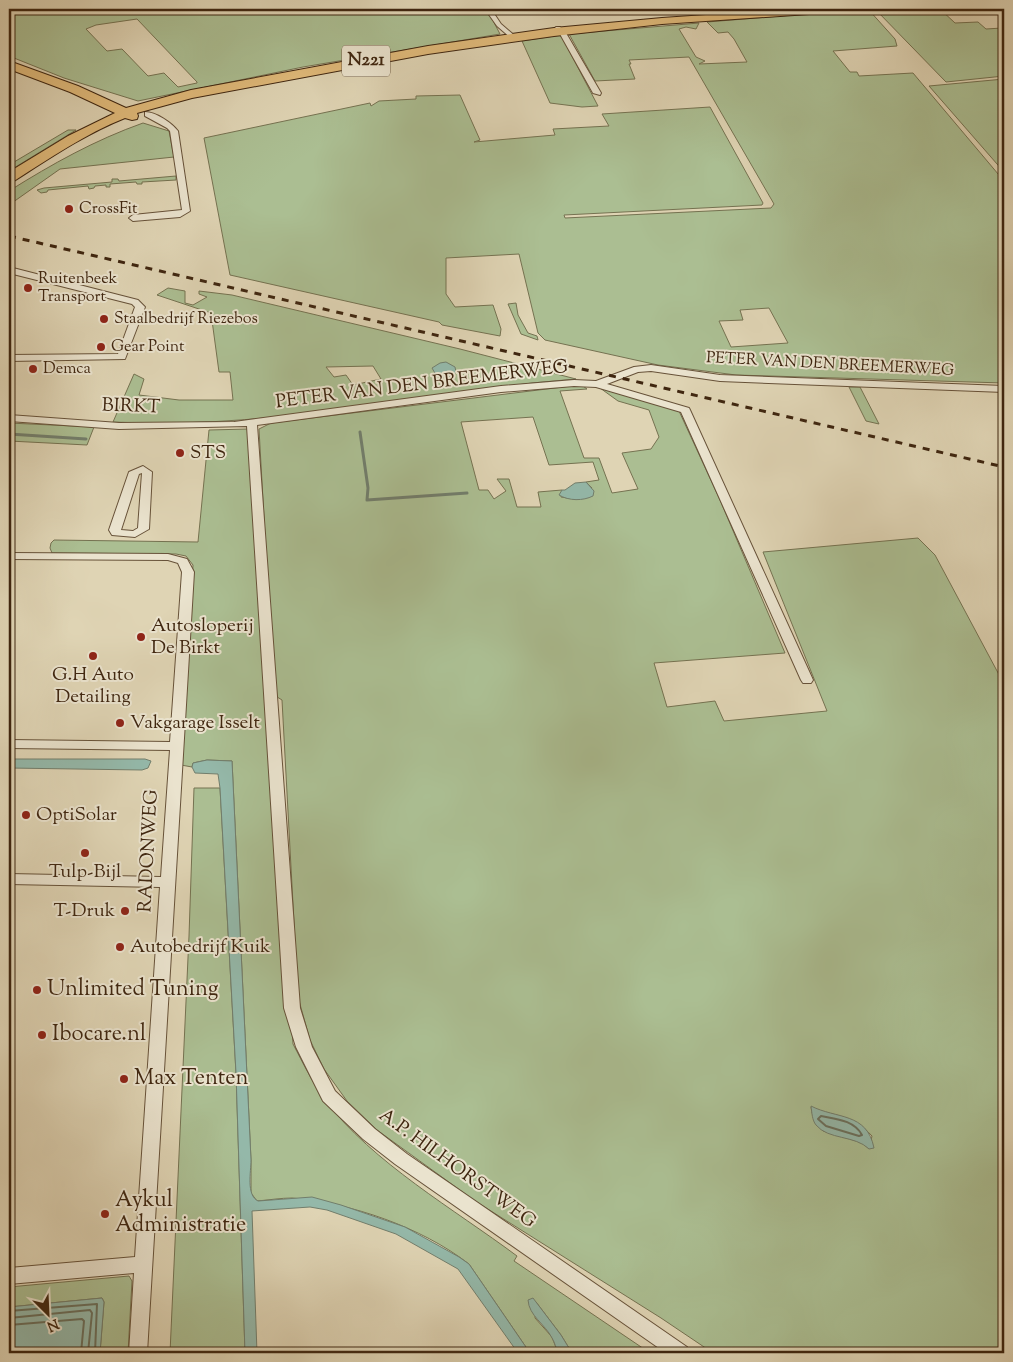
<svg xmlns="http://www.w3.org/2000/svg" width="1013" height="1362" font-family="'Sorts Mill Goudy',serif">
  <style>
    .green { fill: #abbe92; stroke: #757251; fill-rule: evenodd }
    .water { fill: #94b8a9; stroke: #727e6c }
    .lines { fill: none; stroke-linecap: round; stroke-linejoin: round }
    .shore { stroke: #6a6f5c; stroke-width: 2 }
    .stream { stroke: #727e6c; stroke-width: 3 }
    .minor-casing { stroke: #675239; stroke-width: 2 }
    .primary-casing { stroke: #3f2610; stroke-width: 2 }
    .minor { fill: #eae3ce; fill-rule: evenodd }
    .primary { fill: #e0ba7a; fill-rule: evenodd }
    .rail { stroke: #3f2610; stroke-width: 3; stroke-dasharray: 7 7; stroke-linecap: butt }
    .poi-dot { fill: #8f2418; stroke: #eae3ce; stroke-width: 2 }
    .labels { text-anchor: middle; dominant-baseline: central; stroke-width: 4; stroke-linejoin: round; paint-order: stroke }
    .far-poi-label { font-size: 16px; fill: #3f2610; stroke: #eae3ce; text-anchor: start }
    .far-street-label { font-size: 16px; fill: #3f2610; stroke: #eae3ce }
    .shield { fill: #eae3ce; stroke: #725f49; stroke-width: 1 }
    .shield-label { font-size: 18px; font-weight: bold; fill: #3f2610 }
    .street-label { font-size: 19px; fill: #3f2610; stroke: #eae3ce }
    .poi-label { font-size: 19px; fill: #3f2610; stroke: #eae3ce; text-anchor: start }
    .near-poi-label { font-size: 22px; fill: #3f2610; stroke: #eae3ce; text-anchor: start }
  </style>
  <rect width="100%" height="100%" fill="#dfd4b4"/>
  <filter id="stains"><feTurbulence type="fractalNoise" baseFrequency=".004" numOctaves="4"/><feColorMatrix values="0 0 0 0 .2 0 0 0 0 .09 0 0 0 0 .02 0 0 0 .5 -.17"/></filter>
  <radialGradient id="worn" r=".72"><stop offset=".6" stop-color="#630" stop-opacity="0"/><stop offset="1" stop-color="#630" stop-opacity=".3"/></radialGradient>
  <!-- green -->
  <g class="green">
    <path d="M 9,9 L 487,9 L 500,34 L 303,67 L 138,101 L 64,78 L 9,56 ZM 137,19 L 197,82 L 197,83 L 178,87 L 164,73 L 148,76 L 122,49 L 107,51 L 86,29 L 96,25 Z"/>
    <path d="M 868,9 L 895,39 L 897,46 L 833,51 L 850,72 L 857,72 L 859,76 L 913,73 L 1004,181 L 1004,383 L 736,375 L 658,365 L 545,340 L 538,333 L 519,254 L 446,258 L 446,294 L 455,307 L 493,305 L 501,329 L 500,336 L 442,325 L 439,322 L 230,275 L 204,138 L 370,103 L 371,106 L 379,101 L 416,99 L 416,96 L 460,95 L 480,140 L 474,142 L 555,135 L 553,129 L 609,126 L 602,114 L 710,107 L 763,203 L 762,205 L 564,215 L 565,218 L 771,208 L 774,204 L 689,57 L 629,60 L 631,64 L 629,64 L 635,79 L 595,81 L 569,34 L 699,23 L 696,29 L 686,27 L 679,29 L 696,57 L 705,61 L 699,64 L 747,62 L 734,39 L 728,32 L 718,33 L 707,22 ZM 769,308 L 788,343 L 731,347 L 719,321 L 743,320 L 740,310 Z"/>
    <path d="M 875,9 L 940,9 L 955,23 L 978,22 L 986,29 L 1002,28 L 1004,30 L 1004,76 L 946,82 Z"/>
    <path d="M 561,35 L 598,106 L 582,107 L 550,103 L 522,41 Z"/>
    <path d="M 1004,79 L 1004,172 L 929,86 Z"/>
    <path d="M 143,123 L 169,131 L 174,157 L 60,169 L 9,205 L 9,191 C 52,164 95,140 143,123 Z"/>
    <path d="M 68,130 L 76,130 L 9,171 L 9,165 Z"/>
    <path d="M 176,176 L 176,180 L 142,182 L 142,184 L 137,184 L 136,182 L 110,184 L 110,187 L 106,187 L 106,185 L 95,186 L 94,188 L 89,189 L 88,186 L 48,190 L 47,192 L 41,193 L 37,190 L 44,188 L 112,182 L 112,179 L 118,179 L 119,181 Z"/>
    <path d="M 168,288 L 185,291 L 185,303 L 193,305 L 207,297 L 199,294 L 199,291 L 232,295 L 460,349 L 576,379 L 532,383 C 394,401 253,429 113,422 L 134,374 L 144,379 L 139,395 L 179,400 L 233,400 L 230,372 L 219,372 L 211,313 L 157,295 ZM 373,366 L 381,379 L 353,385 L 346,375 L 334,377 L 326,367 Z"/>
    <path d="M 516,303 L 518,315 L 528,333 L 537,336 L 538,340 L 521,334 L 508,304 Z"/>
    <path d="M 571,386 L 583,386 L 587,389 L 560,391 L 584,458 L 599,458 L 612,493 L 638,489 L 622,453 L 651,449 L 659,437 L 649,410 L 618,401 L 600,388 L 679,411 L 720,500 L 785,653 L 654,663 L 667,707 L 715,701 L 724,721 L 827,711 L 763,552 L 918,538 L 935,555 L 1004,684 L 1004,1353 L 713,1353 L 661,1318 L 475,1201 L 377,1130 L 347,1101 L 324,1069 L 310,1040 L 298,997 L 282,700 L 274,695 L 259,429 L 271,423 ZM 533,417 L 549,465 L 593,462 L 599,480 L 586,482 L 592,488 L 574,499 L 561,497 L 562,490 L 538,492 L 541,507 L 517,507 L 509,479 L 497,479 L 506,491 L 494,499 L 488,490 L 479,490 L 461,422 ZM 811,1107 C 837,1118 851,1113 872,1136 L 869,1149 L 863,1143 L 823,1131 L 812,1113 Z"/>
    <path d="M 849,387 L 860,387 L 879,424 L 866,421 Z"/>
    <path d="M 9,423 L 94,427 L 87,445 L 9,441 Z"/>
    <path d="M 248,429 L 293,1044 C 303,1063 312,1082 325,1100 C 373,1163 454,1209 517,1256 L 514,1261 L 650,1353 L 572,1353 L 561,1335 L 536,1302 L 535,1318 L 552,1337 L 558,1353 L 530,1353 L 469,1264 C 421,1227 351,1203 292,1198 C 281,1198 269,1200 257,1201 L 251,1193 L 251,1160 L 232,761 L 207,760 L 193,763 L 192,767 L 181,765 L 193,565 L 186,556 L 176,554 L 52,553 L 50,548 L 51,543 L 54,540 L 198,542 L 209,430 Z"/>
    <path d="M 194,788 L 220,788 L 236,1073 L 245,1353 L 170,1353 L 189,936 Z"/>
    <path d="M 129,1276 L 132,1281 L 128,1353 L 100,1353 L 104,1302 L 102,1298 L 9,1307 L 9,1287 Z"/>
  </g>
  <!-- water -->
  <g class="water">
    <path d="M 446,362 L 455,367 L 456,372 C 451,380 443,378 436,375 L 432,368 L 440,363 Z"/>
    <path d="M 586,482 L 594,491 L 593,496 C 583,501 569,501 559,495 L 562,490 L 565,490 L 575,483 Z"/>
    <path d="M 9,759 L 145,759 L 151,761 L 148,768 L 142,770 L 9,768 Z"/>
    <path d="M 207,760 L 232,761 L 251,1160 C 251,1172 246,1195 258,1201 L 312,1197 L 341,1205 L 405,1227 L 459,1257 L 469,1264 L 530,1353 L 518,1353 L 458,1269 L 396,1234 L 327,1210 L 310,1207 L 252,1211 L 257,1353 L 245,1353 L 236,1073 L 220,788 L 218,774 L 195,773 L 192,767 L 193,763 Z"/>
    <path d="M 811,1106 C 836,1119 867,1112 874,1148 L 869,1149 C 855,1135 828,1140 816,1125 C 812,1120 812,1113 811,1106 Z"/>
    <path d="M 102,1298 L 104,1302 L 100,1353 L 9,1353 L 9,1307 Z"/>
    <path d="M 533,1298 L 561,1335 L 572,1353 L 558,1353 C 556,1348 555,1343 552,1338 C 545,1324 529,1316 528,1300 Z"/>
  </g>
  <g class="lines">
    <!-- shore -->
    <g class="shore">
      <path d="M 821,1116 C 836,1119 854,1120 862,1135 L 859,1136 L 826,1126 L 818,1119 Z"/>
      <path d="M 9,1311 L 97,1304 L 95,1353"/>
      <path d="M 9,1318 L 90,1310 L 92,1313 L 88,1353"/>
      <path d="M 9,1325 L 82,1319 L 84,1321 L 81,1353"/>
    </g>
    <!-- stream -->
    <g class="stream">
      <path d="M 360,432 L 368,488 L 367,500 L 467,493"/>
      <path d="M 9,434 L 86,439"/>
    </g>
    <!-- minor casing -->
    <g class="minor-casing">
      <g id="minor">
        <path d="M 485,9 L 491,9 L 501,24 L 515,36 L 515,38 L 511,38 L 497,26 Z"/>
        <path d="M 556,27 L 560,27 L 566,33 L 601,93 L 600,95 L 593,93 L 560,34 L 555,28 Z"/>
        <path d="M 145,112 C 156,112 172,123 178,131 L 190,211 L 180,217 L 133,221 L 129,218 L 133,215 L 182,210 L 170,131 L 167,128 L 145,116 Z"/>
        <path d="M 9,267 L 138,300 L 145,307 L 125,359 L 9,361 L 9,355 L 118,354 L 135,307 L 132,304 L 9,273 Z"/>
        <path d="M 651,365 L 720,375 L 1004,386 L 1004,392 L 720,381 L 651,371 L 638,372 L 607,384 L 689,408 L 690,410 L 813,680 L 811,683 L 803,683 L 801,680 L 681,412 L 596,387 L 574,386 L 501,392 L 257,425 L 300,1008 L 312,1047 L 335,1091 L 375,1129 L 407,1154 L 687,1347 L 690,1353 L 666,1353 L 395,1164 L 363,1139 L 323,1101 L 296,1047 L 284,1008 L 247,426 L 119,429 L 9,421 L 9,415 L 119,423 L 234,422 L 501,386 L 574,380 L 596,381 L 634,367 Z"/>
        <path d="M 143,466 L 152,472 L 149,529 L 135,537 L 112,535 L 109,530 L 129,472 ZM 142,473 L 138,528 L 133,531 L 121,530 L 139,474 Z"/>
        <path d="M 9,553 L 168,554 L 187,559 L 194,572 L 147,1353 L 129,1353 L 134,1273 L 9,1284 L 9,1268 L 135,1257 L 160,887 L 9,884 L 9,874 L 161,877 L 170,750 L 9,748 L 9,740 L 170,742 L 182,572 L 178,563 L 168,560 L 9,559 Z"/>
      </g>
    </g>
    <!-- primary casing -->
    <g class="primary-casing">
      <path id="primary" d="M 792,9 L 844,9 L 838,12 L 662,24 L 554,36 L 428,54 L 192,98 L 137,113 L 138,116 L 137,119 L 132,120 L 125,118 C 85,134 50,158 14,181 L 9,182 L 9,172 L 68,136 L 115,113 L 70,92 L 9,69 L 9,61 L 78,86 L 126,108 L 191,90 L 428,46 L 554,28 L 662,18 Z"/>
    </g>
    <!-- minor -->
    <use href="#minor" class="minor"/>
    <!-- primary -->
    <use href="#primary" class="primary"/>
    <!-- rail -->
    <path class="rail" d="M 9,236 L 1004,467"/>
  </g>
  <!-- markers -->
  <g class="poi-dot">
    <circle cx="69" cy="209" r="5"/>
    <circle cx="28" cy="288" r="5"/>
    <circle cx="104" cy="319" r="5"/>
    <circle cx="101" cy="347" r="5"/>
    <circle cx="33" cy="369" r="5"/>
    <circle cx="180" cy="453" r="5"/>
    <circle cx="141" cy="637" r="5"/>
    <circle cx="93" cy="656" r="5"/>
    <circle cx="120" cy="723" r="5"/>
    <circle cx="26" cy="815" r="5"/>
    <circle cx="85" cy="853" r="5"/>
    <circle cx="125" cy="911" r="5"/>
    <circle cx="120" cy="947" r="5"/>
    <circle cx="37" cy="990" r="5"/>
    <circle cx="42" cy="1035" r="5"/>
    <circle cx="124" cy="1079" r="5"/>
    <circle cx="105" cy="1214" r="5"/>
  </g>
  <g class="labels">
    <!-- far-poi labels -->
    <g class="far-poi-label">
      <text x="79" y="209">CrossFit</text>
      <text x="38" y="279">Ruitenbeek<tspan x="38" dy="18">Transport</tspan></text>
      <text x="114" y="319">Staalbedrijf Riezebos</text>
      <text x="111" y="347">Gear Point</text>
      <text x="43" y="369">Demca</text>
    </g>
    <!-- far-street labels -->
    <g class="far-street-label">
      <text transform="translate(830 365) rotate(3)">PETER VAN DEN BREEMERWEG</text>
    </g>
    <!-- shield labels -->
    <rect class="shield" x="342" y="45.5" width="48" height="31" rx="4"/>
    <g class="shield-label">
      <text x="366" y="61">N221</text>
    </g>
    <!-- street labels -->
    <g class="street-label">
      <text transform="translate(422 385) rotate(-7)">PETER VAN DEN BREEMERWEG</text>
      <text transform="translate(131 407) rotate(2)">BIRKT</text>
      <text transform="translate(149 851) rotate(-87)">RADONWEG</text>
      <text transform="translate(457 1169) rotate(36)">A.P. HILHORSTWEG</text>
    </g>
    <!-- poi labels -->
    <g class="poi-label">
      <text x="190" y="453">STS</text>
      <text x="151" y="626">Autosloperij<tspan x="151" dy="22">De Birkt</tspan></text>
      <text x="93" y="675" text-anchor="middle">G.H Auto<tspan x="93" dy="22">Detailing</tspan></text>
      <text x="130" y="723">Vakgarage Isselt</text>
      <text x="36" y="815">OptiSolar</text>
      <text x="85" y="872" text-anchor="middle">Tulp-Bijl</text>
      <text x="115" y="911" text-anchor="end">T-Druk</text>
      <text x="130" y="947">Autobedrijf Kuik</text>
    </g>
    <!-- near-poi labels -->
    <g class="near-poi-label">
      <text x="47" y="990">Unlimited Tuning</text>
      <text x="52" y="1035">Ibocare.nl</text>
      <text x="134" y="1079">Max Tenten</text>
      <text x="115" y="1201">Aykul<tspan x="115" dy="25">Administratie</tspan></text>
    </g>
  </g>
  <!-- margin -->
  <rect width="1013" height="1362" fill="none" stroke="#dfd4b4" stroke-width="30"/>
  <rect x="10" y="10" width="993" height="1342" fill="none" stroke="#3f2610" stroke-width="2.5"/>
  <rect x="15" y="15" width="983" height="1332" fill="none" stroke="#3f2610"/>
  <!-- north arrow -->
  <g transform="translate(48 1314) rotate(156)" stroke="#eae3ce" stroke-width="4" paint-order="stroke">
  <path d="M0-4L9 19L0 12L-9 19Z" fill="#3f2610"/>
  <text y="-8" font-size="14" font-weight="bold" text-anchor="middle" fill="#3f2610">N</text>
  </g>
  <rect width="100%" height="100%" filter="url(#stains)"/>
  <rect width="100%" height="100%" fill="url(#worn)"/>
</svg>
